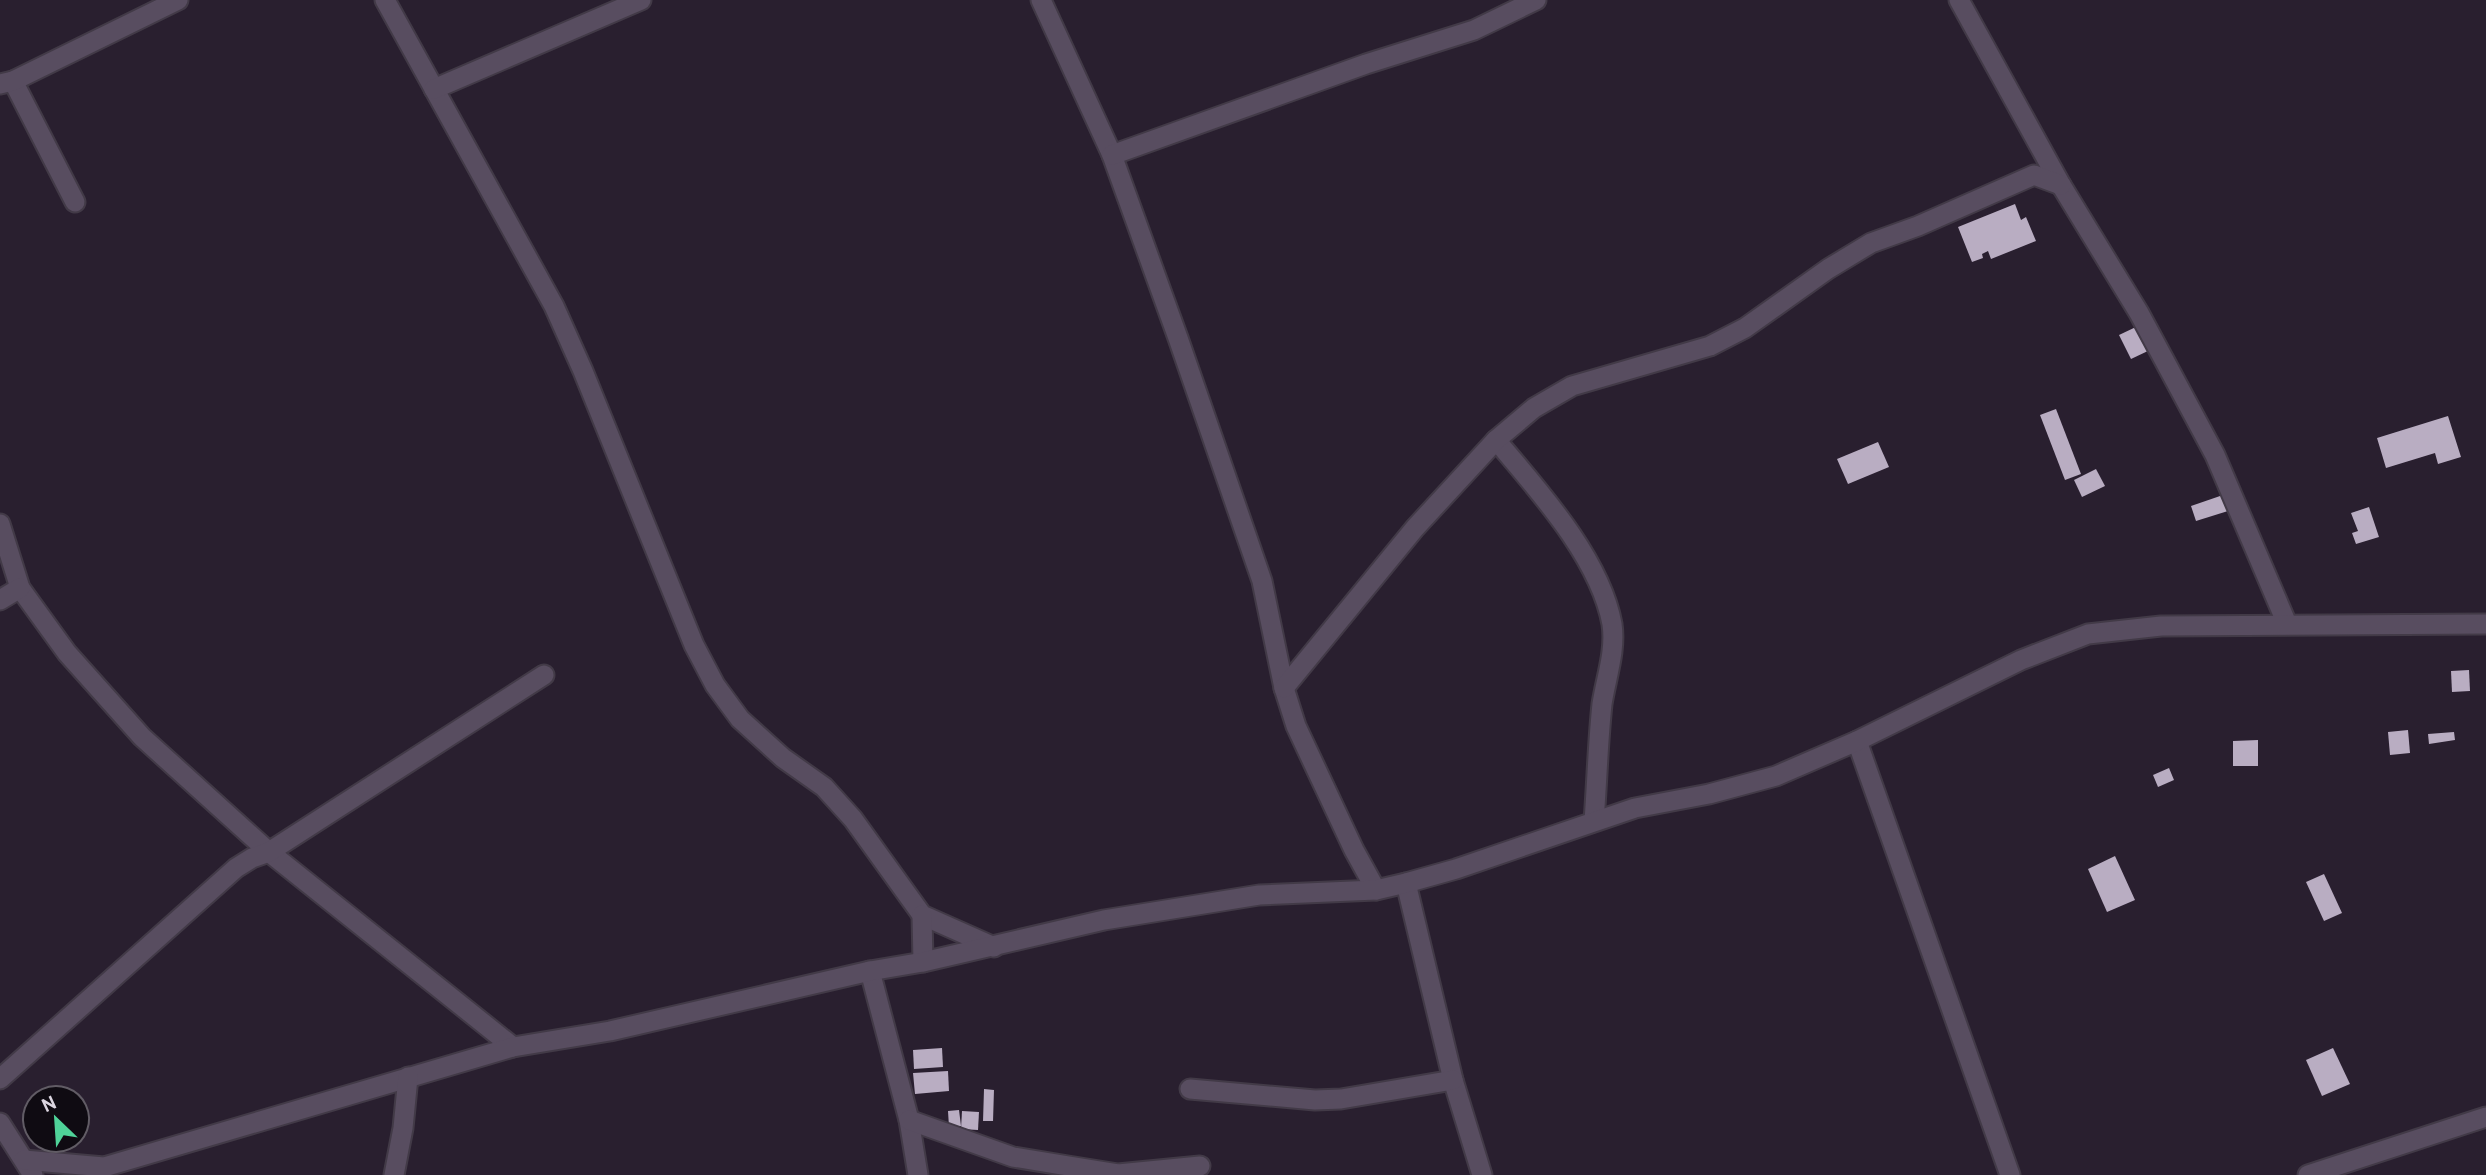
<svg xmlns="http://www.w3.org/2000/svg" width="2486" height="1175" font-family="Overpass,sans-serif">
  <style>
    .building { fill: #b9adc2 }
    .lines { fill: none; stroke-linecap: round; stroke-linejoin: round }
    .minor-casing { stroke: #423a47; stroke-width: 23 }
    .minor { stroke: #584d60; stroke-width: 19 }
  </style>
  <rect width="100%" height="100%" fill="#291f2f"/>
  <!-- building -->
  <g class="building">
    <path d="M 2015,204 L 2021,220 L 2026,217 L 2036,241 L 1991,259 L 1988,251 L 1982,254 L 1983,258 L 1972,262 L 1958,227 Z"/>
    <path d="M 2138,326 L 2150,350 L 2131,359 L 2119,335 Z"/>
    <path d="M 2056,409 L 2081,474 L 2065,480 L 2040,415 Z"/>
    <path d="M 2448,416 L 2461,457 L 2438,464 L 2435,453 L 2386,468 L 2377,438 Z"/>
    <path d="M 1878,442 L 1889,467 L 1848,484 L 1837,459 Z"/>
    <path d="M 2096,469 L 2105,486 L 2082,497 L 2074,480 Z"/>
    <path d="M 2223,495 L 2228,511 L 2196,521 L 2191,506 Z"/>
    <path d="M 2369,507 L 2379,537 L 2356,544 L 2352,533 L 2358,531 L 2351,513 Z"/>
    <path d="M 2469,670 L 2470,691 L 2452,692 L 2451,671 Z"/>
    <path d="M 2408,730 L 2410,753 L 2390,755 L 2388,732 Z"/>
    <path d="M 2454,732 L 2455,740 L 2429,744 L 2428,734 Z"/>
    <path d="M 2258,740 L 2258,766 L 2233,766 L 2233,741 Z"/>
    <path d="M 2169,768 L 2174,780 L 2158,787 L 2153,775 Z"/>
    <path d="M 2115,856 L 2135,900 L 2107,912 L 2088,869 Z"/>
    <path d="M 2324,874 L 2342,913 L 2324,921 L 2306,882 Z"/>
    <path d="M 942,1048 L 943,1067 L 914,1069 L 913,1050 Z"/>
    <path d="M 2333,1048 L 2350,1084 L 2322,1096 L 2306,1060 Z"/>
    <path d="M 948,1071 L 949,1091 L 915,1094 L 913,1073 Z"/>
    <path d="M 984,1089 L 994,1090 L 993,1121 L 983,1121 Z"/>
    <path d="M 959,1110 L 961,1126 L 949,1127 L 948,1111 Z"/>
    <path d="M 962,1111 L 979,1112 L 978,1130 L 961,1129 Z"/>
  </g>
  <g class="lines">
    <!-- minor casing -->
    <g class="minor-casing">
      <g id="minor">
        <path d="M 385,0 L 554,306 L 583,371 L 694,645 L 715,685 L 740,719 L 783,758 L 824,787 L 853,819 L 922,915 L 994,947"/>
        <path d="M 1041,0 L 1112,155 L 1178,338 L 1262,581 L 1284,688 L 1296,726 L 1354,850 L 1376,890"/>
        <path d="M 1959,0 L 2061,185 L 2139,313 L 2215,455 L 2287,624"/>
        <path d="M 13,81 L 75,202"/>
        <path d="M 0,84 L 13,81 L 178,0"/>
        <path d="M 434,89 L 641,0"/>
        <path d="M 1112,155 L 1366,64 L 1474,30 L 1536,0"/>
        <path d="M 1496,440 C 1538,490 1600,558 1612,624 C 1616,651 1606,678 1602,704 C 1598,742 1597,782 1594,821"/>
        <path d="M 0,524 L 20,588 L 67,653 L 142,737 L 269,852 L 513,1047"/>
        <path d="M 0,600 L 20,588"/>
        <path d="M 1284,688 L 1415,528 L 1496,440 L 1534,408 L 1572,386 L 1710,346 L 1745,328 L 1828,269 L 1871,243 L 1918,226 L 2034,175 L 2061,185"/>
        <path d="M 1857,741 L 2010,1175"/>
        <path d="M 1406,883 L 1453,1080 L 1482,1175"/>
        <path d="M 922,915 L 923,962"/>
        <path d="M 870,971 L 909,1120 L 918,1175"/>
        <path d="M 0,1079 L 236,868 L 252,858 L 269,852 L 544,675"/>
        <path d="M 1190,1089 L 1315,1100 L 1341,1099 L 1453,1080"/>
        <path d="M 909,1120 L 1013,1157 L 1068,1166 L 1118,1174 L 1200,1166"/>
        <path d="M 0,1123 L 33,1175"/>
        <path d="M 24,1160 L 104,1167 L 513,1047 L 610,1031 L 870,971 L 923,962 L 1104,920 L 1259,895 L 1376,890 L 1406,883 L 1456,869 L 1635,808 L 1709,794 L 1776,776 L 1857,741 L 2021,660 L 2088,634 L 2161,626 L 2486,624"/>
        <path d="M 394,1175 L 403,1128 L 408,1077"/>
        <path d="M 2308,1175 L 2486,1117"/>
      </g>
    </g>
    <!-- minor -->
    <use href="#minor" class="minor"/>
  </g>
  <!-- north arrow -->
  <g transform="translate(56 1119) rotate(335)"><circle r="33" fill="#0f0b12" stroke="#615c65" stroke-width="2"/>
  <path d="M0-5L12 26L0 18L-12 26Z" fill="#4fd399"/>
  <text y="-10" font-size="19" font-weight="bold" text-anchor="middle" fill="#dcd6e1">N</text>
  </g>
</svg>
